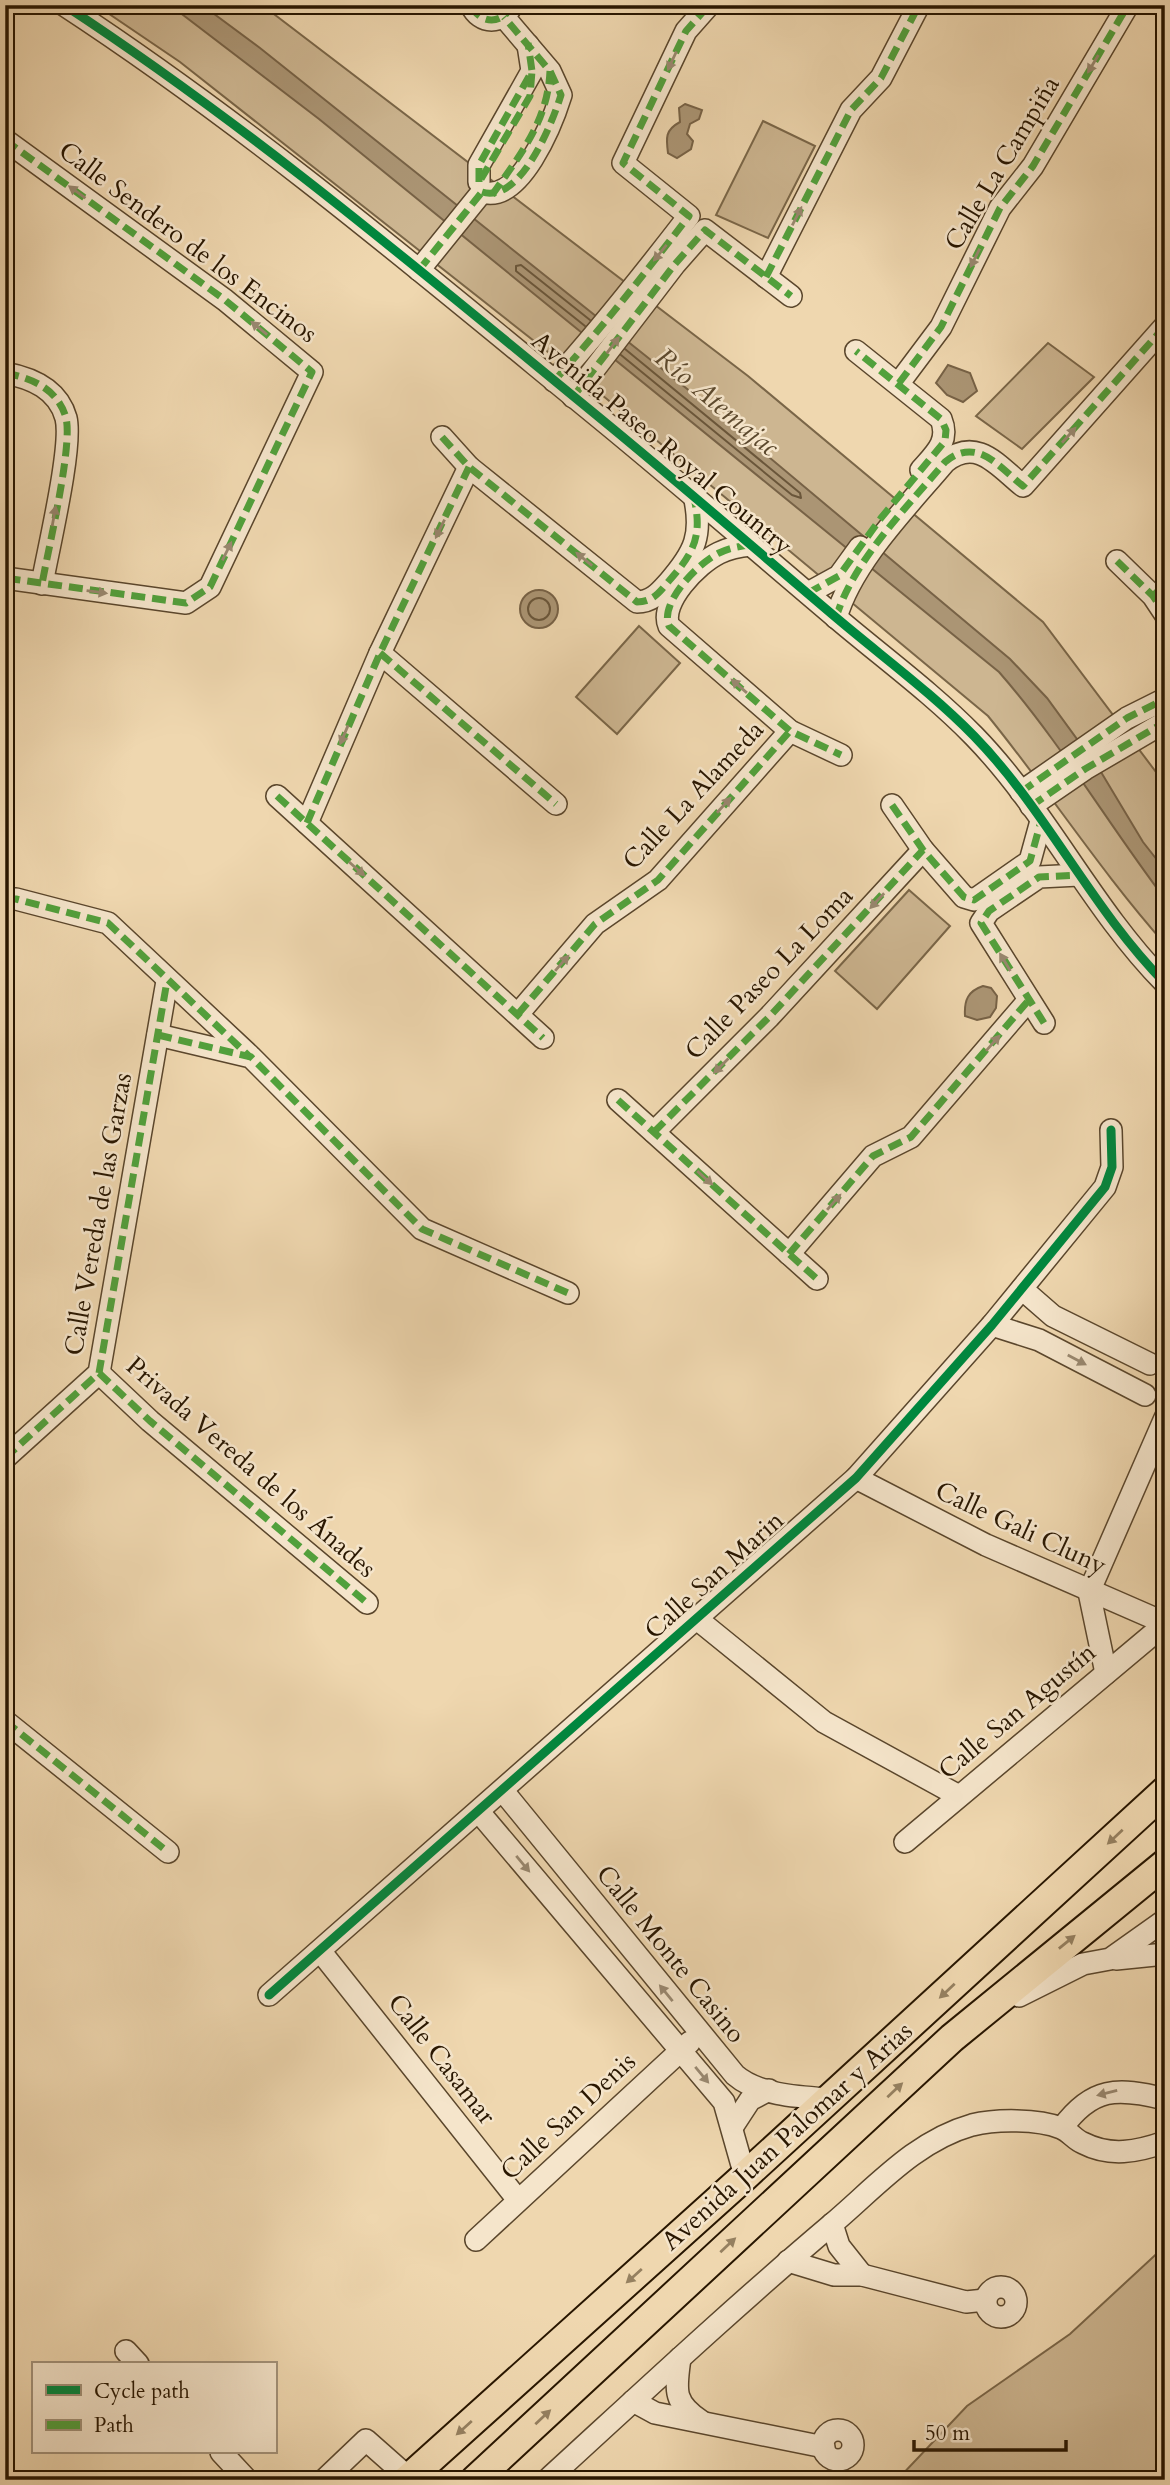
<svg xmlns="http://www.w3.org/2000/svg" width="1170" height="2485" font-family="Cardo,serif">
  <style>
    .green { fill: #cdb691; stroke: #7a6648; stroke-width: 2 }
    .water { fill: #ab9574; stroke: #776246; stroke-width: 2 }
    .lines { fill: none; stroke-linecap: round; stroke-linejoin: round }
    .shore { stroke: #6a563a; stroke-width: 2 }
    .minor-casing { stroke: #5a462c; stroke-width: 24 }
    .major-casing { stroke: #281600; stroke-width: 32 }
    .minor { stroke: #f5e5cb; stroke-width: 21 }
    .major { stroke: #efd7af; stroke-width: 28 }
    .quiet { stroke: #51a13c; stroke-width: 7; stroke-dasharray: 14 7; stroke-linecap: butt }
    .cycleway-casing { stroke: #f5e5cb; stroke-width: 13 }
    .cycleway { stroke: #00873e; stroke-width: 9 }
    .oneway { fill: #998870 }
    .oneway2 { fill: #958060 }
    .labels { text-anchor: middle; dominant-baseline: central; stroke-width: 5; stroke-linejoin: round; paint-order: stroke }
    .street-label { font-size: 26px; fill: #281600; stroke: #f5e5cb }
    .water-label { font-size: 28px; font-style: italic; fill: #5c492e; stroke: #f5e5cb }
  </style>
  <rect width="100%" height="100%" fill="#efd7af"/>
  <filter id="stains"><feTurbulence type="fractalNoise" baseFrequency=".00286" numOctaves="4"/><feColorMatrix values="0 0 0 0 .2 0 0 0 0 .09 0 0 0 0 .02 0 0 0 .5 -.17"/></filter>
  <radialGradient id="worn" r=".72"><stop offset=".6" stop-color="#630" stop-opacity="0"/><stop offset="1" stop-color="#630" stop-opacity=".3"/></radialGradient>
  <!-- green -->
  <g class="green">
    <path d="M 96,5 L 262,5 L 748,376 L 1043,622 L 1165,784 L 1165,944 C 1101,872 1049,791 988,716 L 590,385 L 180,62 Z"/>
    <path d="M 763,121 L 815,146 L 768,238 L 716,215 Z"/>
    <path d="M 1048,343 L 1094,377 L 1022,449 L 976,416 Z"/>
    <path d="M 639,626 L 680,663 L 617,734 L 576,697 Z"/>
    <path d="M 909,890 L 950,926 L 877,1009 L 835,971 Z"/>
    <path d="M 1165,2246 L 1165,2480 L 897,2480 L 967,2406 L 1070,2334 Z"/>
  </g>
  <!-- water -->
  <g class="water">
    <path d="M 170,5 L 202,5 L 260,48 L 696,396 L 1010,659 L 1047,698 L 1101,772 L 1143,842 L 1165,870 L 1165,899 C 1108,824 1061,743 999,672 L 319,119 Z"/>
    <path d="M 685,104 L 702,110 L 699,119 L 690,124 L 687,134 L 693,141 L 691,149 L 677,158 L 668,153 C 666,138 665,130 680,122 L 679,108 Z"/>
    <path d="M 948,365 L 970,373 L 977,391 L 963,402 L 947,395 L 936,383 Z"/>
    <circle cx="539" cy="609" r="19"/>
    <path d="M 983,986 L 991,988 L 997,996 L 996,1008 L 990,1017 L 977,1020 L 965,1016 C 964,1000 968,991 983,986 Z"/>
  </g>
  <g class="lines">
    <!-- shore -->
    <g class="shore">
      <path d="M 585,326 L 516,271 L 516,266 L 521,265 L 590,320"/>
      <path d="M 621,355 L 792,495 L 801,498 L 800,493 L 625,349"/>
      <circle cx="539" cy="609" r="11"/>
    </g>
    <!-- minor casing -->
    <g class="minor-casing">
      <g id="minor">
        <path d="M 64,5 C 255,130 430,279 606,423 C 685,488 761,554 839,620 C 884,658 933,694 974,736 C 1047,811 1091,908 1165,983"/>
        <path d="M 471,5 C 480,25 503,25 512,5"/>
        <path d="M 5,140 L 225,300 L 312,372 L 210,587 L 186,603 L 5,578"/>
        <path d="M 479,182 L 479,165 L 532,71 L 528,45"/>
        <path d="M 482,192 C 520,204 552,124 561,95 L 550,71 L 504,17"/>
        <path d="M 419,270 L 482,192"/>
        <path d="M 766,277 L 851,110 L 881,78 L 919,5"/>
        <path d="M 856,351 L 941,419 C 950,441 936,453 921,470"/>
        <path d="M 5,373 C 32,378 58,389 66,418 C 73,446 48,550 42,584"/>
        <path d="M 554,381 C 602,328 645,273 689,216 L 623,163 L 686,31 L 709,5"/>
        <path d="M 899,383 L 941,327 L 1000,208 L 1033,166 L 1128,5"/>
        <path d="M 573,397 L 675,264 L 705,230 L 791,296"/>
        <path d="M 442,437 L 469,467 L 637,602 C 652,602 660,592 669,582 C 695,552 703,535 694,495"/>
        <path d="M 751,545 C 740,546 729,548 719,553 C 698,563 659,603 669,626 L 790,731 L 841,755"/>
        <path d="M 1117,561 L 1153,596 L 1165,614"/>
        <path d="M 808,593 L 839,576 L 860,547"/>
        <path d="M 836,618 C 852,562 908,506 945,462 C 977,436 998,466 1023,486 L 1165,326"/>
        <path d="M 380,653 L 556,804"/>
        <path d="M 1021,792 L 1127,718 L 1165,699"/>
        <path d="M 277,796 L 543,1038"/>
        <path d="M 892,805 L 923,850 L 964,897 L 974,900 L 1030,861 L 1041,821"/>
        <path d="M 1031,806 L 1085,769 L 1165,722"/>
        <path d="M 307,823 L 380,653 L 469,467"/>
        <path d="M 5,899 L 16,899 L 108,923 L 249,1055"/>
        <path d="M 518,1014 L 595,924 L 658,880 L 790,731"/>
        <path d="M 1044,1023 L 981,923 L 989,911 L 1039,877 L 1079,875"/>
        <path d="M 158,1035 L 251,1057 L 422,1229 L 568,1293"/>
        <path d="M 618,1100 L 817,1279"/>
        <path d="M 654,1132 L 769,1017 L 923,850"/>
        <path d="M 789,1254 L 873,1156 L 911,1137 L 1028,1001"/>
        <path d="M 1022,1289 L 1053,1316 L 1150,1364"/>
        <path d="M 992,1325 L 1039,1340 L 1145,1395"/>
        <path d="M 99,1373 L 150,1421 L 367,1603"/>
        <path d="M 5,1458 L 99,1373 L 167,981"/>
        <path d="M 856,1478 L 986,1545 L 1165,1623"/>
        <path d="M 697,1619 L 824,1722 L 959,1796"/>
        <path d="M 1106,1673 L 1089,1592 L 1165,1418"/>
        <path d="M 5,1721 L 168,1852"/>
        <path d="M 503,1791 L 735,2075 C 758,2095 799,2097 829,2099"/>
        <path d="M 479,1812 L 724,2102 L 745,2176"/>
        <path d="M 905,1842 L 1165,1624"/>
        <path d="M 321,1952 L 518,2200"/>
        <path d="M 1116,1959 L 1165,1954"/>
        <path d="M 269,1995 L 856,1478 L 992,1325 L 1105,1187 L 1112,1167 L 1111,1130"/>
        <path d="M 1019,1996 L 1083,1964 L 1110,1959 L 1165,1920"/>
        <path d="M 733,2126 L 750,2100 L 769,2090"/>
        <path d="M 1062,2128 C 1092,2087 1117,2087 1165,2099"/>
        <path d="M 832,2224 L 839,2246 L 862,2275"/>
        <path d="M 476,2240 L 690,2042"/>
        <path d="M 788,2261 L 834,2275 L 862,2275 L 966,2302 L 985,2300"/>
        <circle cx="1001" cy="2302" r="15"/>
        <path d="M 126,2351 L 138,2364"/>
        <path d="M 680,2358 C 676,2389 672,2402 701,2421"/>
        <path d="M 633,2401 L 655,2413 L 824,2447"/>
        <circle cx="838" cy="2445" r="15"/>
        <path d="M 221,2452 L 247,2480"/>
        <path d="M 324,2480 L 366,2440 L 409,2478"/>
        <path d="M 547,2480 C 641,2394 734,2307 831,2225 C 875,2188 915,2141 972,2125 C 996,2119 1038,2119 1061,2128 C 1069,2131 1075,2140 1083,2143 C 1110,2157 1137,2152 1165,2142"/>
      </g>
    </g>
    <!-- major casing -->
    <g class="major-casing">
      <g id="major">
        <path d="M 407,2480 L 745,2176 L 1165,1791"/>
        <path d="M 475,2480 L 952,2038 L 1165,1864"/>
      </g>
    </g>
    <!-- minor -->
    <use href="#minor" class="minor"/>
    <!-- major -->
    <use href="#major" class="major"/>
    <!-- quiet -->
    <g class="quiet">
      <path d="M 471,5 C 480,25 503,25 512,5"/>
      <path d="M 5,140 L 225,300 L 312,372 L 210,587 L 186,603 L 5,578"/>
      <path d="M 481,179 L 530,96 L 532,71"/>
      <path d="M 479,182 L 479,165 L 532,71 L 528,43"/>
      <path d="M 482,192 C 520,204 552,124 561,95 L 550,71 L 504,17"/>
      <path d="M 492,195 C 520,155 548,121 550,71"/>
      <path d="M 419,270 L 482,192"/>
      <path d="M 766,277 L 851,110 L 881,78 L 919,5"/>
      <path d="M 5,373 C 32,378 58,389 66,418 C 73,446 48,550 42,584"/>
      <path d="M 554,381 C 602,328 645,273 689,216 L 623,163 L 686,31 L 709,5"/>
      <path d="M 899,383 L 941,327 L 1000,208 L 1033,166 L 1128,5"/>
      <path d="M 573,397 L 675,264 L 705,230 L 791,296"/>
      <path d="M 442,437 L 469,467 L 637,602 C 652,602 659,593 668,582 C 693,554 703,537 694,498"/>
      <path d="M 751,545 C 740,546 729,548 719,553 C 698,563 659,603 669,626 L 790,731 L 841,755"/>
      <path d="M 1117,561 L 1153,596 L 1165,614"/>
      <path d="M 808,593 L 839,576 L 881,518 L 945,441 L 946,430 L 941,419 L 856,351"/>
      <path d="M 1153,596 L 1165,584"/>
      <path d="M 836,618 C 852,562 908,506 945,462 C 977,436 998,466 1023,486 L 1165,326"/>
      <path d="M 380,653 L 556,804"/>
      <path d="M 1021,792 L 1127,718 L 1165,699"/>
      <path d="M 277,796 L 543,1038"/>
      <path d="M 892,805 L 923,850 L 964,897 L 974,900 L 1030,861 L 1041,821"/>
      <path d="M 1031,806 L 1085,769 L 1165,722"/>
      <path d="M 307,823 L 380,653 L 469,467"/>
      <path d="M 5,899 L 16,899 L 108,923 L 250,1057"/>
      <path d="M 518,1014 L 595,924 L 658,880 L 790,731"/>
      <path d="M 1044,1023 L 981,923 L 989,911 L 1039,877 L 1079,875"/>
      <path d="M 158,1035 L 251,1057 L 422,1229 L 568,1293"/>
      <path d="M 618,1100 L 817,1279"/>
      <path d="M 654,1132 L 769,1017 L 923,850"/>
      <path d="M 789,1254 L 873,1156 L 911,1137 L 1028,1001"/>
      <path d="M 99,1373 L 150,1421 L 367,1603"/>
      <path d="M 5,1458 L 99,1373 L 167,981"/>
      <path d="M 5,1721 L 168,1852"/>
    </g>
    <!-- cycleway casing -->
    <g class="cycleway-casing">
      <g id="cycleway">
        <path d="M 64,5 C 255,130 430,279 606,423 C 685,488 761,554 839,620 C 884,658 933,694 974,736 C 1047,811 1091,908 1165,983"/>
        <path d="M 269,1995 L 856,1478 L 992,1325 L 1105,1187 L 1112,1167 L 1111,1130"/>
      </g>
    </g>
    <!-- cycleway -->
    <use href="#cycleway" class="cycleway"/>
  </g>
  <!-- one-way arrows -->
  <defs><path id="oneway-solid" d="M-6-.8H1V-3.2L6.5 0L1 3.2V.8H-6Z" transform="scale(1.75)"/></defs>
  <g class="oneway">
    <use href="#oneway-solid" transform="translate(672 61) rotate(115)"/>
    <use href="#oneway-solid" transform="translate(1093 64) rotate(121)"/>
    <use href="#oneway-solid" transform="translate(77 192) rotate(-144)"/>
    <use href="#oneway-solid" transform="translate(797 216) rotate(-63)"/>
    <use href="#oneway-solid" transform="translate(660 253) rotate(129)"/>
    <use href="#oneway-solid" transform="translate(975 258) rotate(117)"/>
    <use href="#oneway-solid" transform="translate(259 328) rotate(-141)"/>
    <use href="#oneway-solid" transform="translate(613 345) rotate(-53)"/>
    <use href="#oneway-solid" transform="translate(1069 435) rotate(-48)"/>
    <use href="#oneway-solid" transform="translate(54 516) rotate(-80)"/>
    <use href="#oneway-solid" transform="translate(440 529) rotate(116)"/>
    <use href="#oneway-solid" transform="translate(227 551) rotate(-64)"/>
    <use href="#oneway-solid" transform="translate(584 559) rotate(-141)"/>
    <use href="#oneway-solid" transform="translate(97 592) rotate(7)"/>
    <use href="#oneway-solid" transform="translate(739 686) rotate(-139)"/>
    <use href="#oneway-solid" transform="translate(344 735) rotate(113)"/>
    <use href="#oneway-solid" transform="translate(724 805) rotate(-48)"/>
    <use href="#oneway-solid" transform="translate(357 869) rotate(42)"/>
    <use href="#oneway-solid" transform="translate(877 901) rotate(133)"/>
    <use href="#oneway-solid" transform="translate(1005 962) rotate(-121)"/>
    <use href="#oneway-solid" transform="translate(562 963) rotate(-49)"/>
    <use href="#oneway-solid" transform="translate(993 1043) rotate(-49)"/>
    <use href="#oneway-solid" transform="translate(721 1066) rotate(135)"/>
    <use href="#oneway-solid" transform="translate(705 1178) rotate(42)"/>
    <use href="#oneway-solid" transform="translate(834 1202) rotate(-49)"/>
    <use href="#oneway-solid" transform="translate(1077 1360) rotate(28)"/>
    <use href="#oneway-solid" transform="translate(523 1864) rotate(50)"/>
    <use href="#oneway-solid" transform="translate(666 1993) rotate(-129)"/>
    <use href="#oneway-solid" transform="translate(702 2075) rotate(50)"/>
    <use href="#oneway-solid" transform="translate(1107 2093) rotate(166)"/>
  </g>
  <g class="oneway2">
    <use href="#oneway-solid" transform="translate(1115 1837) rotate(137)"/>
    <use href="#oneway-solid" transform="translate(1067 1942) rotate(-39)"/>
    <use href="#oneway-solid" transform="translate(947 1991) rotate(137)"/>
    <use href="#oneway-solid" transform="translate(895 2090) rotate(-43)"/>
    <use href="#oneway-solid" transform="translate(728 2245) rotate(-43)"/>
    <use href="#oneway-solid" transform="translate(634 2276) rotate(138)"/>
    <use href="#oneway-solid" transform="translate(543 2417) rotate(-43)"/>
    <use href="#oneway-solid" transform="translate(464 2428) rotate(138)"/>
  </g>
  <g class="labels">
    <!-- street labels -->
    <g class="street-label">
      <text transform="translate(1002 163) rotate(-59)">Calle La Campiña</text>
      <text transform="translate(188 242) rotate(37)">Calle Sendero de los Encinos</text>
      <text transform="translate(662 443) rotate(40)">Avenida Paseo Royal Country</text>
      <text transform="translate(693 795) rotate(-47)">Calle La Alameda</text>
      <text transform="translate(769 973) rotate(-46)">Calle Paseo La Loma</text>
      <text transform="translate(98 1214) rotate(-80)">Calle Vereda de las Garzas</text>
      <text transform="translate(251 1467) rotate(41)">Privada Vereda de los Ánades</text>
      <text transform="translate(1021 1528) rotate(25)">Calle Gali Cluny</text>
      <text transform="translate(714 1575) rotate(-42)">Calle San Marin</text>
      <text transform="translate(1017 1711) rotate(-40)">Calle San Agustín</text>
      <text transform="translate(671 1954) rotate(51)">Calle Monte Casino</text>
      <text transform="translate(442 2059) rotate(52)">Calle Casamar</text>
      <text transform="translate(568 2116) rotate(-43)">Calle San Denis</text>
      <text transform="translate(787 2136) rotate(-42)">Avenida Juan Palomar y Arias</text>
    </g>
    <!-- water labels -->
    <g class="water-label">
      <text transform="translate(717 402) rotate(40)">Río Atemajac</text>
    </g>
  </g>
  <!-- margin -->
  <rect width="1170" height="2485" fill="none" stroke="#efd7af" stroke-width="28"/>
  <rect x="7" y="7" width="1156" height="2471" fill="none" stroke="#281600" stroke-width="3.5"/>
  <rect x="14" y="14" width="1142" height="2457" fill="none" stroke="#281600" stroke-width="2"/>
  <!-- legend -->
  <rect x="32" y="2362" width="245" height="91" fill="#f5e5cb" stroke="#a3927a" stroke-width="2"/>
  <rect x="46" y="2385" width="35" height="10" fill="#00873e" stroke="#a3927a" stroke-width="2"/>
  <text x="94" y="2398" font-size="21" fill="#281600">Cycle path</text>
  <rect x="46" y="2420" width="35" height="10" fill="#51a13c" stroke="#a3927a" stroke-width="2"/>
  <text x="94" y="2432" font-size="21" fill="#281600">Path</text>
  <!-- scale -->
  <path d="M914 2440v10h152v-10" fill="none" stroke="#281600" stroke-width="3.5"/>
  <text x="925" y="2440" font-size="21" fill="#281600" stroke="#f5e5cb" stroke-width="5" paint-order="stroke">50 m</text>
  <rect width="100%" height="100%" filter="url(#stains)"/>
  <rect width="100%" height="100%" fill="url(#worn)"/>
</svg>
